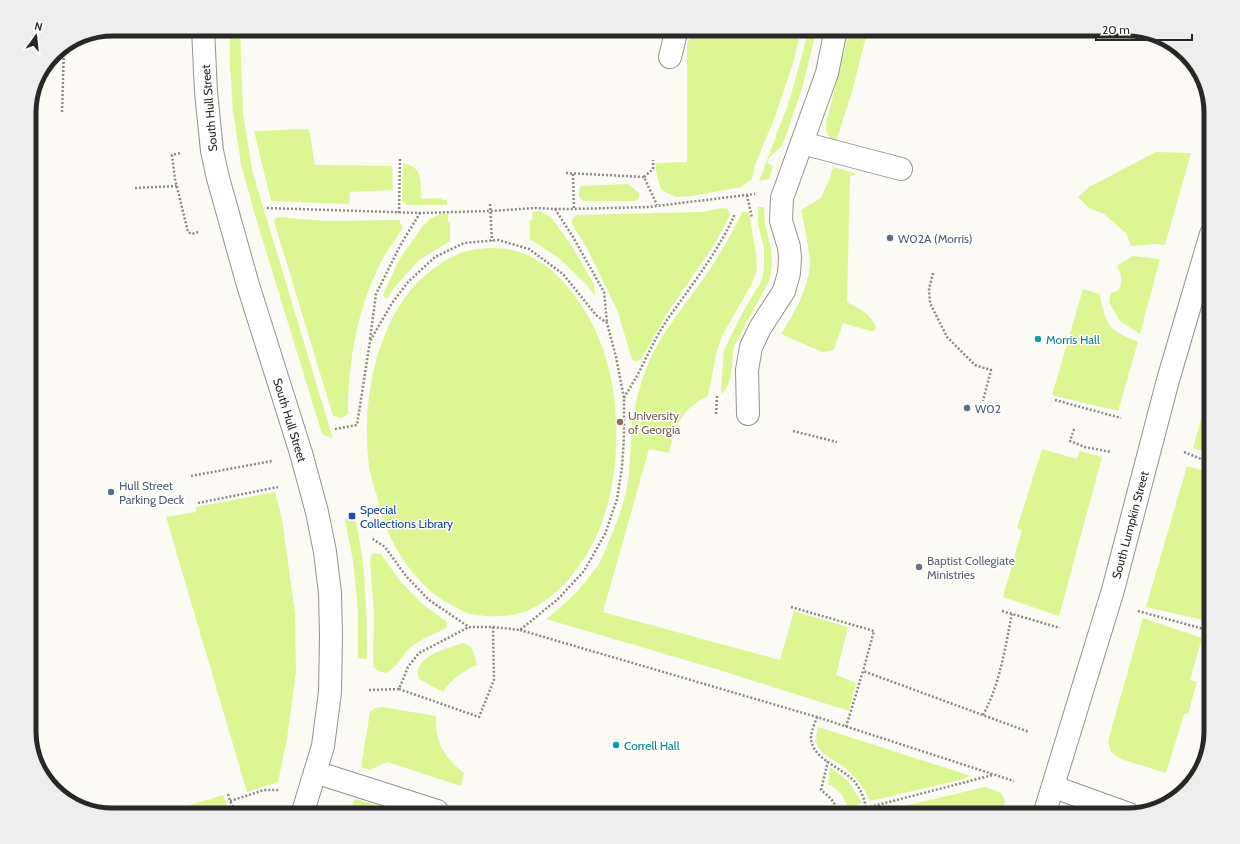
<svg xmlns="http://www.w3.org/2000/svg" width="1240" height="844" font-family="Cabin,sans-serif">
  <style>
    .green { fill: #dcf693 }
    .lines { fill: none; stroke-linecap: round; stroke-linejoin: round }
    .minor-casing { stroke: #94928c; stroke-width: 24 }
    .major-casing { stroke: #94928c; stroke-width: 24 }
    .path { stroke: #8a8985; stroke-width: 2.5; stroke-dasharray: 2 2; stroke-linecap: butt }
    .minor { stroke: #fff; stroke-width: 22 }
    .major { stroke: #fff; stroke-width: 22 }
    .service-dot { fill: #5c6f8a; stroke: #fff; stroke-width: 1.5 }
    .culture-dot { fill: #0f9aa8; stroke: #fff; stroke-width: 1.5 }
    .education-dot { fill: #8d6e63; stroke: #fff; stroke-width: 1.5 }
    .transit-dot { fill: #1a4fb4; stroke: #fff; stroke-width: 1.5 }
    .worship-dot { fill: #6b7280; stroke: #fff; stroke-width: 1.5 }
    .labels { text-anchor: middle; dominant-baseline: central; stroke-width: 3; stroke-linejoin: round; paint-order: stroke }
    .street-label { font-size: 12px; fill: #292826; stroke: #fff }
    .service-label { font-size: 12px; fill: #4e5e75; stroke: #fff; text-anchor: start }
    .culture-label { font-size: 12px; fill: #0d838f; stroke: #fff; text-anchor: start }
    .education-label { font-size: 12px; fill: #785e54; stroke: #fff; text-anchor: start }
    .transit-label { font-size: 12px; fill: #164399; stroke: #fff; text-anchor: start }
    .worship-label { font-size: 12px; fill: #5b616d; stroke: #fff; text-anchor: start }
    .rim { fill: none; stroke: #292826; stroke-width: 5 }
  </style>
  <rect width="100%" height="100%" fill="#fcfaf4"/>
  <!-- green -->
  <g class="green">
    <path d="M 230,29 L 240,29 L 243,114 L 252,170 L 333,439 L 322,434 L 255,215 L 241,164 L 233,111 L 230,66 Z"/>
    <path d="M 693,29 L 801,29 L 794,60 L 774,119 L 755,165 L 752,179 L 741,187 L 692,196 L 677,197 L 669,194 L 661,189 L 657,176 L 655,163 L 687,162 L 687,45 Z"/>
    <path d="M 809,29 L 817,29 L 801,92 L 782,146 L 769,158 L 767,163 L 773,166 L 769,179 L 759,181 L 790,99 Z"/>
    <path d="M 850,29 L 868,29 L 852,92 L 836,141 C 827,138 826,132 826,123 Z"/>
    <path d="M 309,129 L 315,165 L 392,166 L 393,190 L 350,192 L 349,204 L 271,201 L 254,131 Z"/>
    <path d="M 1156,152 L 1191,153 L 1165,245 L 1154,244 L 1131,246 L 1126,233 L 1104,214 L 1089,208 L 1078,197 L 1089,187 Z"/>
    <path d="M 403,163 C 425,168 419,181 422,199 L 440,198 L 442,200 L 447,200 L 447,205 L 407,205 L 402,201 Z"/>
    <path d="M 833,167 L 854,173 L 856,175 L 850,176 L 847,302 C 861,310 869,312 876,327 L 874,332 L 843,323 L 834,350 L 822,352 L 781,334 C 794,313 808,290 810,265 C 810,251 804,225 801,210 L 821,198 L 830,178 Z"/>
    <path d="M 628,184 L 639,193 L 639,198 L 635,201 L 584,201 L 579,197 L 579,188 L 582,186 Z"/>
    <path d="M 758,207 L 764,207 L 765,224 L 771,249 L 772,262 L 770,279 L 734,346 C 731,362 734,382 722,394 L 721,388 L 724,350 L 743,312 L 762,280 L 764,268 L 764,248 L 758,225 Z"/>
    <path d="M 723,208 L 728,209 L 730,215 L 714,245 L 666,315 L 641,360 L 636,361 L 632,360 L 618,312 L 587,248 L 572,224 L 572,219 L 576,215 L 701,212 Z"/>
    <path d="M 539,211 L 551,217 L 571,245 L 594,284 L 595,296 L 586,284 L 560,259 L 530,239 L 530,220 L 533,219 L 532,212 Z"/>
    <path d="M 742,212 L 749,212 L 756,254 L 757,269 L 752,283 L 722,336 L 717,350 L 708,396 C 682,408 675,426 669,453 L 649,449 L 603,612 L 780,660 L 794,611 L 848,627 L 836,675 L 856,683 L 849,711 L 716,669 L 546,619 C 565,605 584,586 598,565 C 602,559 604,552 607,546 C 617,523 626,499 629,474 C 631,457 630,439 632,422 C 635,404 640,384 647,366 C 660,335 681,310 701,282 C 716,261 731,236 742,212 Z"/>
    <path d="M 441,214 L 448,214 L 448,222 L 450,222 L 450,241 L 419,260 L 392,290 L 388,298 L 385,298 L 383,295 L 399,260 L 422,227 L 430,219 Z"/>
    <path d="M 277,217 L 325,221 L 399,220 L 403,228 C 396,239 387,250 381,262 C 357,309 348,362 348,414 L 342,418 L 333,416 L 274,221 Z"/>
    <path d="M 487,248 C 493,248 500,248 507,249 C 542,255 567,282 585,311 C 609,351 618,397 616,444 C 616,474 608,512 595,539 C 581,567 558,597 529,610 C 516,616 499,617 485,616 C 481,615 475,615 471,614 C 466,613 461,610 457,608 C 421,591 397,556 383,520 C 380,512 379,504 377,496 C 374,488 372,480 370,472 C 359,407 376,310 433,269 C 442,263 452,256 463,252 C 470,250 479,249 487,248 Z"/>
    <path d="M 1133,256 L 1160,259 L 1140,334 L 1120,321 L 1109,302 L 1111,293 C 1124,291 1124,276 1117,267 L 1118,265 Z"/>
    <path d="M 1083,289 L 1100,294 C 1101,303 1105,321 1112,328 C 1118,334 1130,338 1138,342 L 1118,411 L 1052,395 Z"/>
    <path d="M 1211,383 L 1211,453 L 1193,448 Z"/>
    <path d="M 1042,449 L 1077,459 L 1080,451 L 1102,457 L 1059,616 L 1003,597 L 1022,530 L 1017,528 Z"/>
    <path d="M 1187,466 L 1211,473 L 1211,591 L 1203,620 L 1146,607 Z"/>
    <path d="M 275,492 L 282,518 L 295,614 L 296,672 L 287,739 L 278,782 L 247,792 L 166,517 L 196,512 L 196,507 Z"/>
    <path d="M 355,518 C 366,563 367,612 367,659 L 358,658 L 358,611 L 353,561 L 345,519 Z"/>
    <path d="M 375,553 L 381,554 L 399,580 L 422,604 L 447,622 L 446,628 C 435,634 423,638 412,646 C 401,655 399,666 386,673 L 378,671 L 373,667 L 374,615 L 370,561 L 371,555 Z"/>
    <path d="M 1143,618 L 1202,638 L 1190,680 L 1197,682 L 1188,714 L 1184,714 L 1166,773 L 1121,759 L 1111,752 L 1108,741 Z"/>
    <path d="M 463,643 C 475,647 474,654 477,665 C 463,671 451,679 443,692 L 419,679 C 410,657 448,648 463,643 Z"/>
    <path d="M 382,707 L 436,716 C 435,743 443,756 464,773 L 461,786 L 387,762 L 370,770 L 361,767 L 370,712 L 375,708 Z"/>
    <path d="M 818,727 L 971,776 L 960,780 L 870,801 C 864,786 852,772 838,763 C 831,758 821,754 817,745 C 815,739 817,733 818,727 Z"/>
    <path d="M 830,767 L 848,781 L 862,803 L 848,808 C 844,797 839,789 828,784 Z"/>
    <path d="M 985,787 L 1001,793 L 1005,801 L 1001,815 L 866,815 Z"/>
    <path d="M 223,795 L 230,812 L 233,815 L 158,815 Z"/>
    <path d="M 355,799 L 375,805 L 372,815 L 349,815 Z"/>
  </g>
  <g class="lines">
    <!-- minor casing -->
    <g class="minor-casing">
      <g id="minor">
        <path d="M 203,29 L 206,92 L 212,151 L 218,178 L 248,285 L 301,453 L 317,512 L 325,552 L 330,593 L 331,637 L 330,692 L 323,746 L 302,815"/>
        <path d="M 670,57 L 677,29"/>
        <path d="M 802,143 L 901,169"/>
        <path d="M 748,414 L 747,370 L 751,347 L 760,328 L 784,291 L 789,273 L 790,258 L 789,247 L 781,221 L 782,198 L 827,73 L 836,29"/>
        <path d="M 315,772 L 437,811"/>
        <path d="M 1054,787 L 1129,814"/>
      </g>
    </g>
    <!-- major casing -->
    <g class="major-casing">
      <path id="major" d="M 1044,815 L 1113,590 L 1168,380 L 1211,234"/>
    </g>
    <!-- path -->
    <g class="path">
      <path d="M 62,112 L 64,47"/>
      <path d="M 180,153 L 172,155 L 175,179 L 188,232 L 192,234 L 198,232"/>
      <path d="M 566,173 L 644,177 L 657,205"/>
      <path d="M 573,174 L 574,209"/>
      <path d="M 644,177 L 653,169 L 653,160"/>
      <path d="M 135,188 L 177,186"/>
      <path d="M 747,195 L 752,218"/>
      <path d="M 490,204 L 492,241"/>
      <path d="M 267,208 L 420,213 L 490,211 L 536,208 L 555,209 L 574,209 L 648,207 L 755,194"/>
      <path d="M 555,209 L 573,237 L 604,292 L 607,322"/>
      <path d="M 399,213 L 400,158"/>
      <path d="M 933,273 L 929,289 L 930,303 L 947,337 L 975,365 L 991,370 L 983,401"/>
      <path d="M 370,339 L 376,294 L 401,244 L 420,213"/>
      <path d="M 624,398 C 630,387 637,377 642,366 C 650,350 657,335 667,320 C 691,286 718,252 735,214"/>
      <path d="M 1055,400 L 1121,418"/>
      <path d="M 716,414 L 717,396"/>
      <path d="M 335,429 L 357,425 L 370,341 L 392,303 L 408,282 L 435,257 L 464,243 L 498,240 L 529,249 L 563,274 L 596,315 L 607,323 L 616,357 L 624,398 L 624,436 L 622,467 L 617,499 L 605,534 L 584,571 L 558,599 L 520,630 L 493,627 L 469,627 L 429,600 L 406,576 L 385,547 L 371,538"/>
      <path d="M 1074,429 L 1070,441 L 1085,447 L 1111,452"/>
      <path d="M 793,431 L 837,442"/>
      <path d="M 1184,452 L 1211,463"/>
      <path d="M 191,476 L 272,461"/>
      <path d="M 198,503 L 278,487"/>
      <path d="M 791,607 L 874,631 L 863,671"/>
      <path d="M 1002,611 L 1060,628"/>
      <path d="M 1138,611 L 1211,631"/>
      <path d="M 1205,629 L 1211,610"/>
      <path d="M 520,630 L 817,717 L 1014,781"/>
      <path d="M 399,689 L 479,717 L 494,680 L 493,627"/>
      <path d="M 369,690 L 399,689 L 408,667 L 419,653 L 469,627"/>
      <path d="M 983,715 C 1000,684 1005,648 1012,614"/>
      <path d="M 817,717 C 815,723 811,731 811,738 C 812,759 841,767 854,781 C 860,788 865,799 866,809"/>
      <path d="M 846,727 L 863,671 L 1029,732"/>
      <path d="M 828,761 L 821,790 C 830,797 836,803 839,815"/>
      <path d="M 228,794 C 230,803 234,809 240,815"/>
      <path d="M 230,801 L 264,790 L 279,790"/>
      <path d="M 839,815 L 993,775"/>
    </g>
    <!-- minor -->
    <use href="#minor" class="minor"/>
    <!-- major -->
    <use href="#major" class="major"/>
  </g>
  <!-- markers -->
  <g class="service-dot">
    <circle cx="890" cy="238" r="4"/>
    <circle cx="967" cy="408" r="4"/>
    <circle cx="111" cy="492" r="4"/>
  </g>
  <g class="culture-dot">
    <circle cx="1038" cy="339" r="4"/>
    <circle cx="616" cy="745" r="4"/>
  </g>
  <circle class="education-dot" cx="620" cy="422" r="4"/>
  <rect class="transit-dot" x="348" y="512" width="8" height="8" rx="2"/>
  <circle class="worship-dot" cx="919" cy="567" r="4"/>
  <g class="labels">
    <!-- street labels -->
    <g class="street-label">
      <text transform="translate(209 108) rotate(-95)">South Hull Street</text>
      <text transform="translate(290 420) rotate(73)">South Hull Street</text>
      <text transform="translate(1130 525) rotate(-75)">South Lumpkin Street</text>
    </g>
    <!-- service labels -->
    <g class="service-label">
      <text x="898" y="238">W02A (Morris)</text>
      <text x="975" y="408">W02</text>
      <text x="119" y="485">Hull Street<tspan x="119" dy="14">Parking Deck</tspan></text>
    </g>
    <!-- culture labels -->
    <g class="culture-label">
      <text x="1046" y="339">Morris Hall</text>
      <text x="624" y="745">Correll Hall</text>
    </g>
    <!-- education labels -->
    <g class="education-label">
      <text x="628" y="415">University<tspan x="628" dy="14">of Georgia</tspan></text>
    </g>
    <!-- transit labels -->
    <g class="transit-label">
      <text x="360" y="509">Special<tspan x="360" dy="14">Collections Library</tspan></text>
    </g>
    <!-- worship labels -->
    <g class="worship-label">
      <text x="927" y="560">Baptist Collegiate<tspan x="927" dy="14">Ministries</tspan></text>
    </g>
  </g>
  <!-- crop -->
  <path d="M0 0H1240V844H0ZM113 36H1127A77 77 0 0 1 1204 113V731A77 77 0 0 1 1127 808H113A77 77 0 0 1 36 731V113A77 77 0 0 1 113 36Z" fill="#eee" fill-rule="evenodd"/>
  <path class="rim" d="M113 36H1127A77 77 0 0 1 1204 113V731A77 77 0 0 1 1127 808H113A77 77 0 0 1 36 731V113A77 77 0 0 1 113 36Z"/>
  <!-- north arrow -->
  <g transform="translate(36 36) rotate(15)" stroke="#ffffff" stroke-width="3" paint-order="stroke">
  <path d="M0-3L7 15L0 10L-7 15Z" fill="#292826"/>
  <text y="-6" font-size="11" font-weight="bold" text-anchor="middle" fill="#292826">N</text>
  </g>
  <!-- scale -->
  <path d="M1096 34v6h96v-6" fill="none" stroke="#292826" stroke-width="2"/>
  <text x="1102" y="34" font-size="12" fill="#292826" stroke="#ffffff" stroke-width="3" paint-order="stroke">20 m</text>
</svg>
